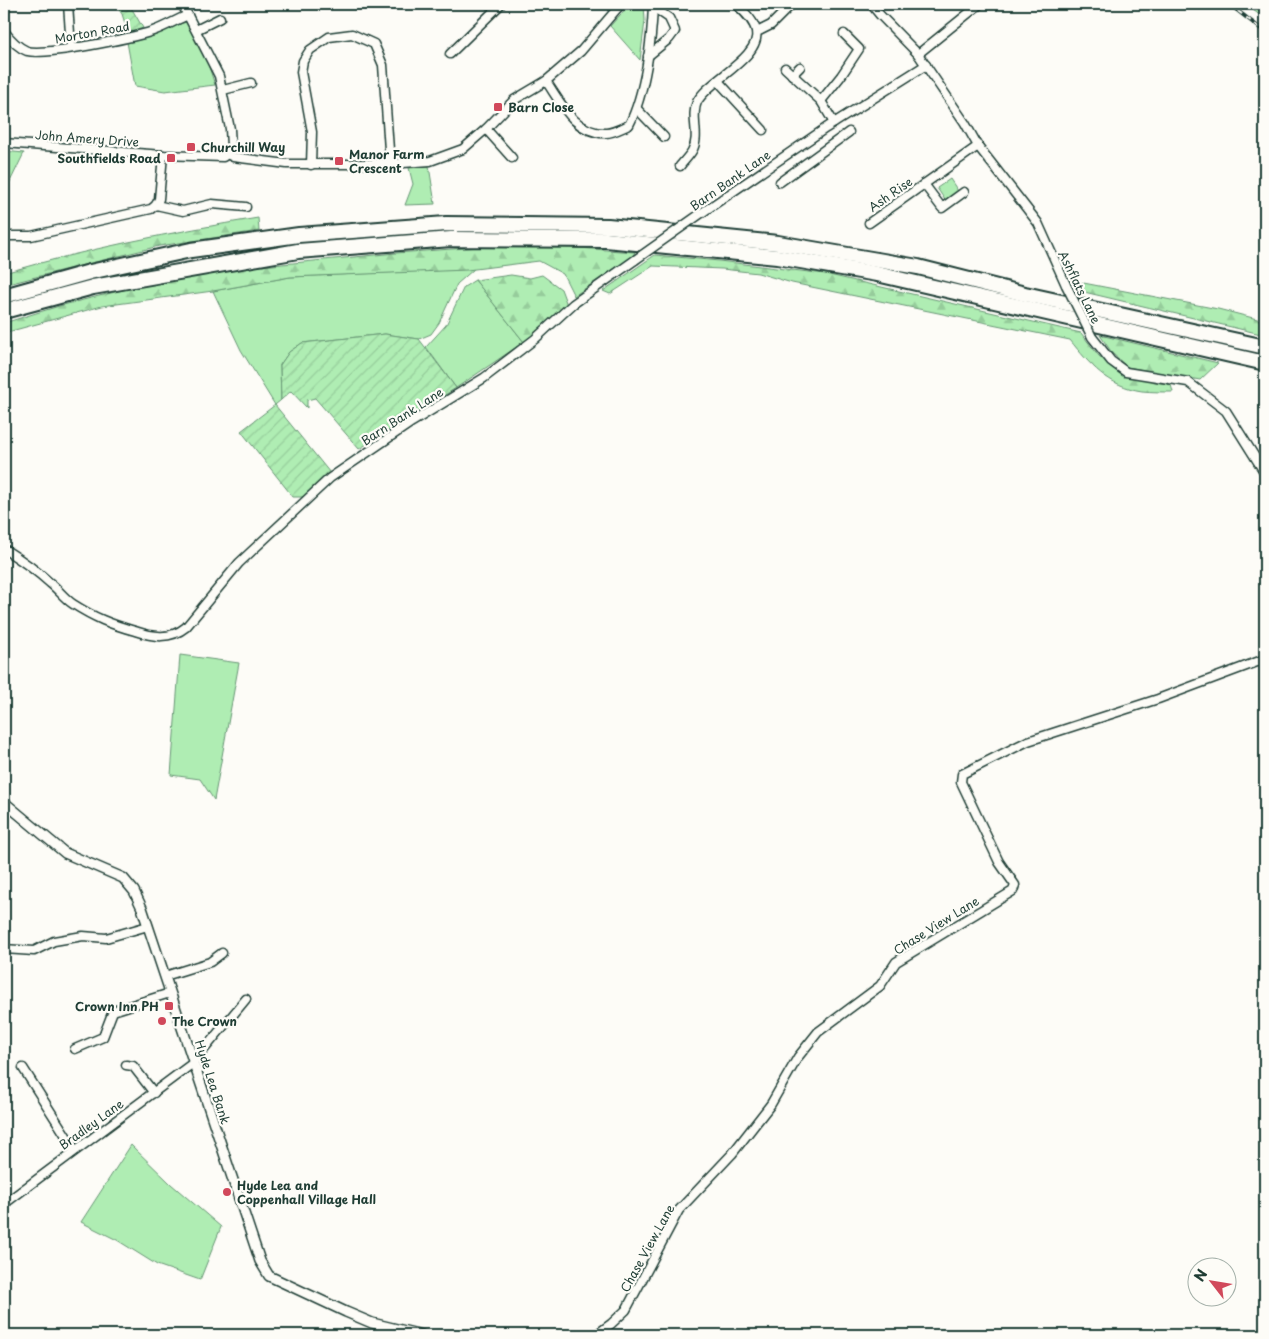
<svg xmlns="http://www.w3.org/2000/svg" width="1269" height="1339" font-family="'Playpen Sans',sans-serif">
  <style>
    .green { fill: #afedb3; stroke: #679574 }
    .forest { fill: url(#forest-firs); stroke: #679574 }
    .garden { fill: url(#garden-furrows); stroke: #679574 }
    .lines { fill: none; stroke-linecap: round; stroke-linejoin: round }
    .minor-casing { stroke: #1f3d34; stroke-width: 11 }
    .tertiary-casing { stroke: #1f3d34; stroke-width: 12 }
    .motorway-casing { stroke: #1f3d34; stroke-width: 18 }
    .minor { stroke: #fdfcf7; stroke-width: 8 }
    .tertiary { stroke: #fdfcf7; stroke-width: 9 }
    .motorway { stroke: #fdfcf7; stroke-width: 14 }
    .rail-casing { stroke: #1f3d34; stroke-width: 4 }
    .rail { stroke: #fdfcf7; stroke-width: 2; stroke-dasharray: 5.5; stroke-linecap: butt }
    .minor-bridge-casing { stroke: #1f3d34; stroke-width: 11; stroke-linecap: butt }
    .minor-bridge { stroke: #fdfcf7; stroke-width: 8 }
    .poi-dot { fill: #d1495b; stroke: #fdfcf7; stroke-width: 2 }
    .labels { text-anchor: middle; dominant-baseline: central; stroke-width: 4.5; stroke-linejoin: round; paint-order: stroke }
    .street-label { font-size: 12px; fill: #1f3d34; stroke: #fdfcf7 }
    .poi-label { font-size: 12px; font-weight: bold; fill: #1f3d34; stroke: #fdfcf7; text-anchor: start }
  </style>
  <defs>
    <pattern id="forest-firs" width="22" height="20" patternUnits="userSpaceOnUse" patternTransform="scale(1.25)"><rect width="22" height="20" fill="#afedb3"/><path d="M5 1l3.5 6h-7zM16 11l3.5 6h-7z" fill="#96cc9b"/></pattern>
    <pattern id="garden-furrows" width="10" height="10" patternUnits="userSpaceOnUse" patternTransform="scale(1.25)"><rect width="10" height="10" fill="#afedb3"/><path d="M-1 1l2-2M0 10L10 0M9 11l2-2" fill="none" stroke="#96cc9b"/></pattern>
  </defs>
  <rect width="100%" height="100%" fill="#fdfcf7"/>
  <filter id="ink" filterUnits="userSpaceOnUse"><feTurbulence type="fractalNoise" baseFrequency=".02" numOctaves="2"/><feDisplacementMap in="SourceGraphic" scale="10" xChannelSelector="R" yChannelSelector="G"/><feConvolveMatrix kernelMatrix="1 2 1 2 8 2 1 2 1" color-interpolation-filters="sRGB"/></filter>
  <g filter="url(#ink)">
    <!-- green -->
    <g class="green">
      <path d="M 630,4 L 644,4 L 645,21 L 640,60 L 610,26 Z"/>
      <path d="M 1245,4 L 1265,4 L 1265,19 Z"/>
      <path d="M 186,22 L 206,58 L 215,85 L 165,91 L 135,86 L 127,42 Z"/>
      <path d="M 4,151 L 24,153 L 4,194 Z"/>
      <path d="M 429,166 L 435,204 L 405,205 L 413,184 L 409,168 Z"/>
      <path d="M 950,179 L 958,191 L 945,200 L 937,188 Z"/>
      <path d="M 474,269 L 457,284 L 439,323 L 431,334 L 419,339 L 385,334 L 302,343 L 289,352 L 280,365 L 281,400 L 275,405 L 241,350 L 213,291 L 290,277 Z"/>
      <path d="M 475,280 L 524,342 L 456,388 L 426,347 L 446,325 L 464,287 Z"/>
      <path d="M 180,655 L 239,663 L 214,800 L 200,779 L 171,775 Z"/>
      <path d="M 131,1145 L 171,1184 L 221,1227 L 200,1280 L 157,1265 L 117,1240 L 81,1222 Z"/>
    </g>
    <!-- forest -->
    <g class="forest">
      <path d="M 258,218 L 259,231 L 159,246 L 4,285 L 4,273 C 87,249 172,232 258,218 Z"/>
      <path d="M 522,244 L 635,252 L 633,256 L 574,296 L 563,274 L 539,261 L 467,270 L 290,277 L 213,291 L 102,306 L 4,333 L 4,323 L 59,306 L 139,286 L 231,269 L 396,253 Z"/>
      <path d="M 655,255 L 719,261 L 825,274 L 1081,333 L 1099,356 L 1123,375 L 1171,385 L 1173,392 C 1163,392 1152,392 1142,391 C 1108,386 1090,365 1070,340 L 792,283 L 758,273 L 722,269 L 653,266 L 610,294 L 603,291 Z"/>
      <path d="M 511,275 L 530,278 L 542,275 L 561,289 L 567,305 L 524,342 L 475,280 Z"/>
      <path d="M 1068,280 L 1218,309 L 1265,321 L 1265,335 L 1080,291 Z"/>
      <path d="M 1100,335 L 1218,363 L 1200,380 L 1127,367 L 1112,353 Z"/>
    </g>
    <!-- garden -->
    <g class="garden">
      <path d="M 115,4 L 129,4 L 143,28 L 128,33 L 122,14 Z"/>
      <path d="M 385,334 L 419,339 L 456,388 L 359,449 L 315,398 L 307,400 L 307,408 L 291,391 L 281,400 L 280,365 L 289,352 L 302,343 Z"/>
      <path d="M 275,405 L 330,473 L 303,497 L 293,497 L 241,431 Z"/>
    </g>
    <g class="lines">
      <!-- minor casing -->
      <g class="minor-casing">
        <g id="minor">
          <path d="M 68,4 L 71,48"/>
          <path d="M 182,4 L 219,76 L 230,129 L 231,146 L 227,154"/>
          <path d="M 871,4 L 880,15 L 918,54 L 965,123 L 978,146 L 1038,223 L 1066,285"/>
          <path d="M 196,30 L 220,18"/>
          <path d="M 4,31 C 10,39 17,47 27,51 C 45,56 132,38 153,31 C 165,27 176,20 188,15"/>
          <path d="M 757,32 L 771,25 L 792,4"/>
          <path d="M 450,54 L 501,4"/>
          <path d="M 918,54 L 980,4"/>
          <path d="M 648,56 L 669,39 L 675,31 L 669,18 L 653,7"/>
          <path d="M 785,68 L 821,101 L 834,123"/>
          <path d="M 792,75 L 800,67"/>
          <path d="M 546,81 C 561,103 575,134 606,133 C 613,133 622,128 629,125 C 645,94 652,40 653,4"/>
          <path d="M 718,81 L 763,130"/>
          <path d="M 223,90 L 251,83"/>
          <path d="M 821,101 L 841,76 L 859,49 L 844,34"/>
          <path d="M 637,109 L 664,137"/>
          <path d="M 486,129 L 512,158"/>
          <path d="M 4,143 L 163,155 L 223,157 L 227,154 L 233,157 L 287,164 L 390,164 L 430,161 L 463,149 L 486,129 L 514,100 L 546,81 L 581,51 L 621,4"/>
          <path d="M 311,165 L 312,132 L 301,72 L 303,61 L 310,50 L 329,37 L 352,34 L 374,44 L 383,65 L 390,164"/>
          <path d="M 680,166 C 684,161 689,156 692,151 C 701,136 690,117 697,102 C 707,81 762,57 756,31 C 754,20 743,11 736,4"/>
          <path d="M 780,182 L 849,132"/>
          <path d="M 924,184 L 942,208 L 964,192"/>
          <path d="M 156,205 L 183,211 L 212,204 L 246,207"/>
          <path d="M 703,212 L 826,128 L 926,65"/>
          <path d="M 869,223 L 978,146"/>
          <path d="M 4,236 L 31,236 L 151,209 L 156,205 L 159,199 L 163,155"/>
          <path d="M 1092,337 L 1111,361 L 1126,372 L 1188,382 L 1226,411 L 1265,473"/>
          <path d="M 4,549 C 20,559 36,570 50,583 C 58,589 64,598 73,604 C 95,618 110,624 135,631 C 153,637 170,640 186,627 L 239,563 L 330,478 L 412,422 L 484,378 L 535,339 L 573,304 L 635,260"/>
          <path d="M 4,949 L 34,951 L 54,941 L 83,936 L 106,938 L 148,926"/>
          <path d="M 165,976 L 210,962 L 222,953"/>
          <path d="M 75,1049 L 103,1037 L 113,1011 L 170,993"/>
          <path d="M 126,1065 L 133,1066 L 154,1093"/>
          <path d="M 23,1068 L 75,1150"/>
          <path d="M 4,1204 L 193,1063 L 246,999"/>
          <path d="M 596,1335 L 611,1324 L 626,1310 L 679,1210 L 732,1154 L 771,1104 L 798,1057 L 818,1032 L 880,986 L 896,962 L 1013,891 L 1015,885 L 999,862 L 961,782 L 962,774 L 1028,741 L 1158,699 L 1265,659"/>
        </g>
      </g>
      <!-- tertiary casing -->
      <g class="tertiary-casing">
        <path id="tertiary" d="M 4,802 L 65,853 L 123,878 L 134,891 L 142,908 L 260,1261 L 269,1276 L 346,1312 L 372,1323 L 422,1335"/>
      </g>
      <!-- motorway casing -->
      <g class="motorway-casing">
        <g id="motorway">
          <path d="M 4,296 L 90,272 L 191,250 L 299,235 L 446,224 L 608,226 L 778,243 L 918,267 L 1025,294 L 1265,347"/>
          <path d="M 4,311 L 93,287 L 298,251 L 451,239 L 606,240 L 777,257 L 877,274 L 1265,363"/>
        </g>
      </g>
      <!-- minor -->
      <use href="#minor" class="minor"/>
      <!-- tertiary -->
      <use href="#tertiary" class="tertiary"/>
      <!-- motorway -->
      <use href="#motorway" class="motorway"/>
      <!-- rail casing -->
      <g class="rail-casing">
        <path id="rail" d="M 1229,4 L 1265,32"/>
      </g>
      <!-- rail -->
      <use href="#rail" class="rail"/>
      <!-- minor-bridge casing -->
      <g class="minor-bridge-casing">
        <g id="minor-bridge">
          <path d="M 635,260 L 703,212"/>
          <path d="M 1066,285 L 1092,337"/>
        </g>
      </g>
      <!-- minor-bridge -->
      <use href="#minor-bridge" class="minor-bridge"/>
    </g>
  </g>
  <!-- markers -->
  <g class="poi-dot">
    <rect x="493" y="102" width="10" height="10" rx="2.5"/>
    <rect x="186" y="142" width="10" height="10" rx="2.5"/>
    <rect x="166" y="153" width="10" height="10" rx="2.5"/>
    <rect x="334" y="156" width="10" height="10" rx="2.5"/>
    <rect x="164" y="1001" width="10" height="10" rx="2.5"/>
    <circle cx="162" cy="1021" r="5"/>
    <circle cx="227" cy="1192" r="5"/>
  </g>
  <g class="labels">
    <!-- street labels -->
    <g class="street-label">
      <text transform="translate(92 32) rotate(-10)">Morton Road</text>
      <text transform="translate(87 138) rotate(4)">John Amery Drive</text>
      <text transform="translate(730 180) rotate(-35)">Barn Bank Lane</text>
      <text transform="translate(890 194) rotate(-35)">Ash Rise</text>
      <text transform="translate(1080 287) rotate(64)">Ashflats Lane</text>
      <text transform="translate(402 416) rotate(-33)">Barn Bank Lane</text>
      <text transform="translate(936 925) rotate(-32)">Chase View Lane</text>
      <text transform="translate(213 1082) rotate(72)">Hyde Lea Bank</text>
      <text transform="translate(91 1124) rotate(-36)">Bradley Lane</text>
      <text transform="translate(647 1248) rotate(-61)">Chase View Lane</text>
    </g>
    <!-- poi labels -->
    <g class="poi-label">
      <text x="508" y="107">Barn Close</text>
      <text x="201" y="147">Churchill Way</text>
      <text x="349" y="154">Manor Farm<tspan x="349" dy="14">Crescent</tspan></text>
      <text x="161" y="158" text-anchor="end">Southfields Road</text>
      <text x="159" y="1006" text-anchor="end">Crown Inn PH</text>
      <text x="172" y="1021">The Crown</text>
      <text x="237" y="1185">Hyde Lea and<tspan x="237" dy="14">Coppenhall Village Hall</tspan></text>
    </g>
  </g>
  <!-- margin -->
  <rect width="1269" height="1339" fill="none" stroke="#fdfcf7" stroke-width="20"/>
  <rect x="10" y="10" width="1249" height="1319" fill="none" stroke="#1f3d34" stroke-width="2" filter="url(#ink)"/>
  <!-- north arrow -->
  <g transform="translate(1212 1282) rotate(301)"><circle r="24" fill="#fdfcf7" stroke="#a4b0a9"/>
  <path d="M0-4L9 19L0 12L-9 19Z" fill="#d1495b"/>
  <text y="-8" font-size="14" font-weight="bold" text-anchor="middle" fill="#1f3d34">N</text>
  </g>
</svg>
